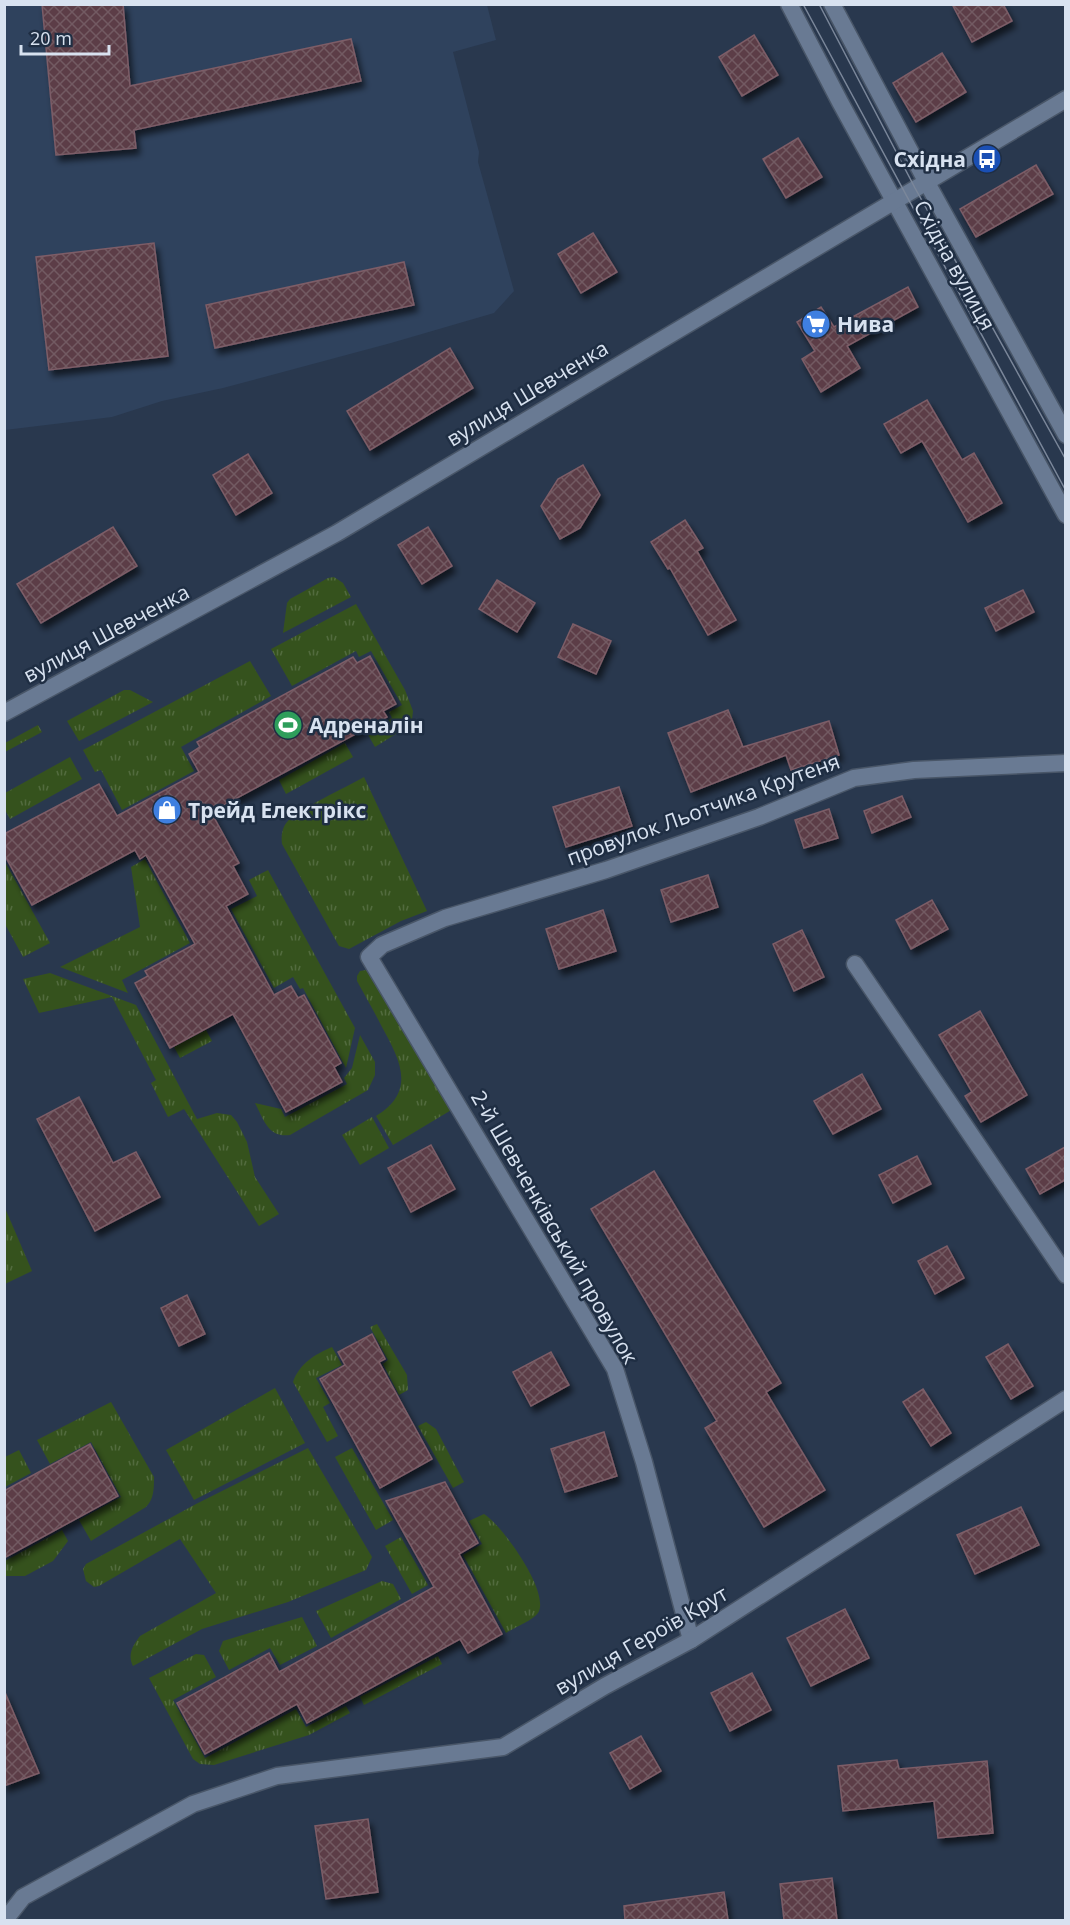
<svg xmlns="http://www.w3.org/2000/svg" width="1070" height="1925" font-family="'Open Sans',sans-serif">
  <style>
    .built { fill: #2f425d }
    .grass { fill: url(#grass-tufts) }
    .building { fill: url(#building-cross-hatch); stroke: #7d5d67; stroke-width: 1.5; filter: url(#shadow) }
    .lines { fill: none; stroke-linecap: round; stroke-linejoin: round }
    .minor-casing { stroke: #495668; stroke-width: 19 }
    .tertiary-casing { stroke: #495668; stroke-width: 19 }
    .minor { stroke: #697a93; stroke-width: 16 }
    .tertiary { stroke: #697a93; stroke-width: 16 }
    .tram { stroke: #7b879a; stroke-width: 1.5 }
    .labels { text-anchor: middle; dominant-baseline: central; stroke-width: 5; stroke-linejoin: round; paint-order: stroke }
    .poi-label { font-size: 21px; font-weight: bold; fill: #d8e2f0; stroke: #1f2e43; text-anchor: start }
    .street-label { font-size: 21px; fill: #d8e2f0; stroke: #1f2e43 }
  </style>
  <defs>
    <pattern id="grass-tufts" width="24" height="20" patternUnits="userSpaceOnUse" patternTransform="scale(1.5)"><rect width="24" height="20" fill="#35521d"/><path d="M3 7l-1-3M5 7V3M7 7l1-3M15 17l-1-3M17 17v-4M19 17l1-3" fill="none" stroke="#526b3e"/></pattern>
    <pattern id="building-cross-hatch" width="8" height="8" patternUnits="userSpaceOnUse" patternTransform="scale(1.5)"><rect width="8" height="8" fill="#5b3e47"/><path d="M0 0l8 8M0 8l8-8" fill="none" stroke="#725a62"/></pattern>
    <filter id="shadow"><feDropShadow dx="3.5" dy="6" stdDeviation="3" flood-color="#0009"/></filter>
  </defs>
  <rect width="100%" height="100%" fill="#29384e"/>
  <!-- built -->
  <path class="built" d="M 4,5 L 487,5 L 496,40 L 453,52 L 479,152 L 478,162 L 514,291 L 494,313 L 391,343 L 223,388 L 162,401 L 112,417 L 5,430 Z"/>
  <!-- grass -->
  <g class="grass">
    <path d="M 334,577 L 343,583 L 351,597 L 283,633 L 287,603 L 290,599 L 328,578 Z"/>
    <path d="M 356,604 L 405,690 L 413,711 L 412,720 L 407,727 L 375,747 L 367,733 L 392,718 L 389,712 L 402,705 L 371,651 L 359,657 L 356,651 L 292,686 L 271,649 Z"/>
    <path d="M 250,661 L 271,696 L 181,747 L 194,771 L 122,810 L 101,770 L 95,772 L 83,750 Z"/>
    <path d="M 124,690 L 130,690 L 153,702 L 79,741 L 67,721 Z"/>
    <path d="M 38,725 L 42,732 L 5,752 L 5,743 Z"/>
    <path d="M 345,743 L 353,757 L 286,794 L 279,780 Z"/>
    <path d="M 70,757 L 82,779 L 10,819 L 5,810 L 5,793 Z"/>
    <path d="M 364,777 L 427,911 L 401,921 L 349,949 L 339,946 L 282,844 C 281,836 282,828 287,822 C 298,809 347,787 364,777 Z"/>
    <path d="M 145,859 L 190,943 L 122,980 L 128,993 L 60,967 L 140,927 L 131,867 Z"/>
    <path d="M 4,860 L 50,943 L 23,957 L 5,924 Z"/>
    <path d="M 268,870 L 355,1028 L 346,1068 L 303,988 L 300,989 L 293,977 L 274,988 L 231,909 L 257,896 L 249,880 Z"/>
    <path d="M 366,970 L 371,971 L 453,1109 L 393,1145 L 376,1116 C 417,1091 400,1060 382,1027 C 374,1011 365,996 357,981 L 357,976 L 360,971 Z"/>
    <path d="M 50,973 L 136,1005 L 197,1119 L 217,1113 L 231,1115 L 237,1122 L 247,1142 L 255,1177 L 279,1214 L 259,1226 L 184,1109 L 168,1117 L 151,1083 L 156,1080 L 112,997 L 39,1013 L 23,979 Z"/>
    <path d="M 206,1030 L 212,1041 L 180,1058 L 174,1047 Z"/>
    <path d="M 360,1035 L 375,1062 L 375,1075 L 368,1090 L 290,1135 C 268,1138 264,1120 255,1103 L 281,1109 L 285,1117 L 347,1084 L 344,1078 L 352,1068 Z"/>
    <path d="M 372,1117 L 389,1148 L 360,1165 L 342,1135 Z"/>
    <path d="M 5,1208 L 32,1271 L 5,1284 L 4,1284 Z"/>
    <path d="M 377,1324 L 407,1375 L 408,1390 L 399,1395 L 383,1364 L 388,1360 L 370,1327 Z"/>
    <path d="M 332,1347 L 342,1365 L 316,1378 L 330,1403 L 323,1407 L 338,1436 L 327,1442 L 293,1382 C 300,1363 314,1355 332,1347 Z"/>
    <path d="M 275,1388 L 305,1443 L 194,1500 L 166,1450 Z"/>
    <path d="M 111,1402 L 154,1477 C 154,1488 154,1499 146,1507 L 91,1541 L 79,1520 L 121,1497 L 91,1442 L 50,1464 L 37,1440 Z"/>
    <path d="M 426,1422 L 436,1429 L 464,1482 L 453,1488 L 418,1426 Z"/>
    <path d="M 308,1448 L 372,1557 L 366,1570 L 288,1602 L 202,1629 L 133,1666 C 127,1655 133,1645 140,1636 L 216,1593 L 180,1539 L 99,1586 L 94,1587 L 86,1581 L 83,1569 L 86,1564 L 196,1504 Z"/>
    <path d="M 352,1448 L 393,1520 L 376,1530 L 335,1457 Z"/>
    <path d="M 19,1450 L 31,1473 L 5,1487 L 5,1457 Z"/>
    <path d="M 484,1514 C 502,1525 551,1593 538,1613 C 532,1621 515,1627 506,1633 L 463,1555 L 482,1544 L 469,1521 Z"/>
    <path d="M 62,1530 L 68,1541 L 53,1561 L 25,1576 L 5,1576 L 5,1561 Z"/>
    <path d="M 401,1537 L 428,1585 L 412,1594 L 385,1546 Z"/>
    <path d="M 382,1581 L 393,1584 L 401,1599 L 331,1638 L 316,1611 Z"/>
    <path d="M 302,1617 L 317,1646 L 280,1665 L 270,1648 L 229,1670 L 219,1651 L 223,1641 Z"/>
    <path d="M 196,1654 L 204,1655 L 216,1677 L 173,1700 L 205,1758 L 296,1709 L 306,1727 L 346,1706 L 350,1713 L 309,1735 L 214,1765 L 200,1764 L 193,1759 L 149,1678 Z"/>
    <path d="M 438,1656 L 442,1664 L 364,1705 L 360,1697 Z"/>
  </g>
  <!-- building -->
  <g class="building">
    <path d="M 42,4 L 123,4 L 130,86 L 351,39 L 361,81 L 134,130 L 136,148 L 56,155 Z"/>
    <path d="M 952,4 L 1003,4 L 1012,21 L 972,42 Z"/>
    <path d="M 754,35 L 778,75 L 742,96 L 719,57 Z"/>
    <path d="M 942,53 L 966,92 L 916,122 L 893,83 Z"/>
    <path d="M 798,138 L 822,177 L 786,198 L 763,159 Z"/>
    <path d="M 1036,165 L 1053,194 L 976,237 L 960,209 Z"/>
    <path d="M 593,233 L 617,272 L 581,293 L 558,254 Z"/>
    <path d="M 154,243 L 168,356 L 49,370 L 36,257 Z"/>
    <path d="M 404,262 L 414,305 L 215,348 L 206,305 Z"/>
    <path d="M 908,287 L 918,307 L 847,346 L 860,368 L 821,392 L 802,359 L 815,351 L 797,322 L 821,307 L 834,327 Z"/>
    <path d="M 450,348 L 473,388 L 370,450 L 347,411 Z"/>
    <path d="M 927,400 L 962,460 L 974,453 L 1002,503 L 968,522 L 922,441 L 901,453 L 884,424 Z"/>
    <path d="M 248,454 L 272,493 L 236,515 L 213,475 Z"/>
    <path d="M 583,465 L 600,495 L 580,528 L 560,539 L 541,506 L 558,479 Z"/>
    <path d="M 685,520 L 703,548 L 697,551 L 736,620 L 708,635 L 670,568 L 668,569 L 651,542 Z"/>
    <path d="M 113,527 L 137,566 L 41,623 L 17,584 Z"/>
    <path d="M 428,527 L 452,566 L 422,584 L 398,545 Z"/>
    <path d="M 497,580 L 535,603 L 517,632 L 479,609 Z"/>
    <path d="M 1023,590 L 1034,612 L 996,631 L 985,608 Z"/>
    <path d="M 573,624 L 611,641 L 596,674 L 558,657 Z"/>
    <path d="M 370,656 L 396,704 L 383,711 L 387,717 L 211,812 L 239,863 L 233,866 L 248,894 L 226,906 L 274,995 L 291,986 L 298,998 L 304,995 L 341,1063 L 334,1067 L 342,1082 L 286,1112 L 233,1014 L 170,1048 L 135,983 L 148,976 L 145,971 L 195,944 L 146,855 L 140,859 L 135,850 L 32,905 L 4,854 L 4,834 L 99,784 L 117,816 L 199,772 L 189,754 L 200,747 L 197,742 L 353,657 L 357,663 Z"/>
    <path d="M 728,710 L 743,747 L 829,721 L 839,755 L 791,770 L 786,755 L 691,792 L 668,733 Z"/>
    <path d="M 619,787 L 632,826 L 566,847 L 553,807 Z"/>
    <path d="M 902,796 L 911,817 L 872,833 L 864,811 Z"/>
    <path d="M 829,809 L 838,838 L 804,848 L 795,820 Z"/>
    <path d="M 708,875 L 718,907 L 671,922 L 661,890 Z"/>
    <path d="M 932,900 L 948,929 L 911,949 L 896,920 Z"/>
    <path d="M 603,910 L 616,951 L 559,969 L 546,929 Z"/>
    <path d="M 802,930 L 824,977 L 794,991 L 773,944 Z"/>
    <path d="M 980,1011 L 1027,1095 L 981,1122 L 965,1096 L 972,1092 L 939,1035 Z"/>
    <path d="M 862,1074 L 881,1109 L 833,1134 L 814,1101 Z"/>
    <path d="M 79,1097 L 113,1163 L 136,1152 L 160,1197 L 95,1231 L 37,1119 Z"/>
    <path d="M 431,1145 L 455,1189 L 411,1212 L 388,1168 Z"/>
    <path d="M 1065,1147 L 1065,1180 L 1040,1194 L 1026,1169 Z"/>
    <path d="M 917,1156 L 931,1184 L 893,1203 L 879,1175 Z"/>
    <path d="M 654,1171 L 781,1383 L 766,1392 L 825,1490 L 764,1527 L 705,1428 L 717,1421 L 591,1209 Z"/>
    <path d="M 947,1246 L 964,1278 L 935,1294 L 918,1261 Z"/>
    <path d="M 187,1295 L 205,1334 L 179,1346 L 161,1308 Z"/>
    <path d="M 372,1334 L 385,1359 L 379,1362 L 432,1459 L 380,1488 L 320,1379 L 345,1365 L 338,1352 Z"/>
    <path d="M 1008,1344 L 1033,1386 L 1011,1399 L 986,1357 Z"/>
    <path d="M 551,1352 L 569,1385 L 531,1406 L 513,1372 Z"/>
    <path d="M 923,1389 L 951,1433 L 931,1446 L 903,1402 Z"/>
    <path d="M 604,1432 L 617,1476 L 565,1492 L 551,1449 Z"/>
    <path d="M 90,1444 L 118,1496 L 4,1558 L 4,1491 Z"/>
    <path d="M 445,1482 L 478,1543 L 459,1554 L 502,1634 L 468,1653 L 460,1639 L 307,1723 L 297,1704 L 205,1754 L 177,1703 L 269,1653 L 279,1672 L 434,1587 L 386,1501 Z"/>
    <path d="M 1021,1507 L 1039,1545 L 975,1574 L 957,1535 Z"/>
    <path d="M 845,1609 L 869,1658 L 811,1686 L 787,1638 Z"/>
    <path d="M 752,1673 L 771,1710 L 730,1731 L 711,1693 Z"/>
    <path d="M 4,1690 L 39,1773 L 4,1786 Z"/>
    <path d="M 641,1736 L 661,1771 L 630,1789 L 610,1753 Z"/>
    <path d="M 897,1760 L 899,1769 L 987,1761 L 993,1833 L 938,1838 L 934,1801 L 843,1811 L 838,1766 Z"/>
    <path d="M 368,1819 L 378,1892 L 326,1899 L 315,1826 Z"/>
    <path d="M 832,1878 L 837,1920 L 784,1920 L 780,1884 Z"/>
    <path d="M 724,1892 L 728,1920 L 625,1920 L 624,1906 Z"/>
  </g>
  <g class="lines">
    <!-- minor casing -->
    <g class="minor-casing">
      <g id="minor">
        <path d="M 855,964 L 1066,1275"/>
        <path d="M 691,1640 L 644,1462 L 615,1369 L 369,957 L 382,945 L 445,918 L 606,870 L 759,817 L 854,778 L 914,770 L 1066,763"/>
        <path d="M 5,1920 L 23,1897 L 193,1804 L 277,1776 L 503,1747 L 605,1686 L 691,1640 L 1066,1399"/>
      </g>
    </g>
    <!-- tertiary casing -->
    <g class="tertiary-casing">
      <g id="tertiary">
        <path d="M 789,4 L 840,102 L 1066,515"/>
        <path d="M 832,4 L 926,181 L 1066,435"/>
        <path d="M 4,713 L 337,533 L 1066,99"/>
      </g>
    </g>
    <!-- minor -->
    <use href="#minor" class="minor"/>
    <!-- tertiary -->
    <use href="#tertiary" class="tertiary"/>
    <!-- tram -->
    <g class="tram">
      <path d="M 803,4 L 1066,491"/>
      <path d="M 819,4 L 915,188 L 1066,460"/>
    </g>
  </g>
  <!-- icons -->
  <defs>
    <g id="bus-disc" transform="scale(1.5)"><circle r="9.5" fill="#1a4fb4" stroke="#1f2e43"/><path d="M-5-6H5V4H4V6H2V4H-2V6H-4V4H-5ZM-3.5-4V0h7V-4ZM-3.5 1.2v1.5H-2V1.2ZM2 1.2v1.5H3.5V1.2Z" fill="#fff"/></g>
    <g id="supermarket-disc" transform="scale(1.5)"><circle r="9.5" fill="#3f7fe0" stroke="#1f2e43"/><path d="M-6-5.5h2.5l.6 2H6L4.5 2H-2.5L-4.4-4H-6ZM-1.5 3.2a1.3 1.3 0 1 0 .1 0ZM3 3.2a1.3 1.3 0 1 0 .1 0Z" fill="#fff"/></g>
    <g id="stadium-disc" transform="scale(1.5)"><circle r="9.5" fill="#2e9e5b" stroke="#1f2e43"/><path d="M0-5a6.5 5 0 1 0 0 10a6.5 5 0 1 0 0-10ZM-3.5-1.8h7v3.6h-7Z" fill="#fff"/></g>
    <g id="shop-disc" transform="scale(1.5)"><circle r="9.5" fill="#3f7fe0" stroke="#1f2e43"/><path d="M-5-2.5h2.3a2.7 3.5 0 0 1 5.4 0H5L5.5 6h-11ZM-1.5-2.5h3a1.5 2.3 0 0 0-3 0Z" fill="#fff"/></g>
  </defs>
  <g fill-rule="evenodd">
    <use href="#bus-disc" x="987" y="159"/>
    <use href="#supermarket-disc" x="816" y="324"/>
    <use href="#stadium-disc" x="288" y="725"/>
    <use href="#shop-disc" x="167" y="810"/>
  </g>
  <g class="labels">
    <!-- poi labels -->
    <g class="poi-label">
      <text x="966" y="159" text-anchor="end">Східна</text>
      <text x="837" y="324">Нива</text>
      <text x="309" y="725">Адреналін</text>
      <text x="188" y="810">Трейд Електрікс</text>
    </g>
    <!-- street labels -->
    <g class="street-label">
      <text transform="translate(955 265) rotate(61)">Східна вулиця</text>
      <text transform="translate(527 393) rotate(-31)">вулиця Шевченка</text>
      <text transform="translate(106 633) rotate(-28)">вулиця Шевченка</text>
      <text transform="translate(703 809) rotate(-20)">провулок Льотчика Крутеня</text>
      <text transform="translate(555 1227) rotate(60)">2-й Шевченківський провулок</text>
      <text transform="translate(641 1640) rotate(-30)">вулиця Героїв Крут</text>
    </g>
  </g>
  <!-- border -->
  <rect width="1070" height="1925" fill="none" stroke="#d8e2f0" stroke-width="12"/>
  <!-- scale -->
  <path d="M21 45v9h88v-9" fill="none" stroke="#d8e2f0" stroke-width="3"/>
  <text x="30" y="45" font-size="18" fill="#d8e2f0" stroke="#1f2e43" stroke-width="4.5" paint-order="stroke">20 m</text>
</svg>
